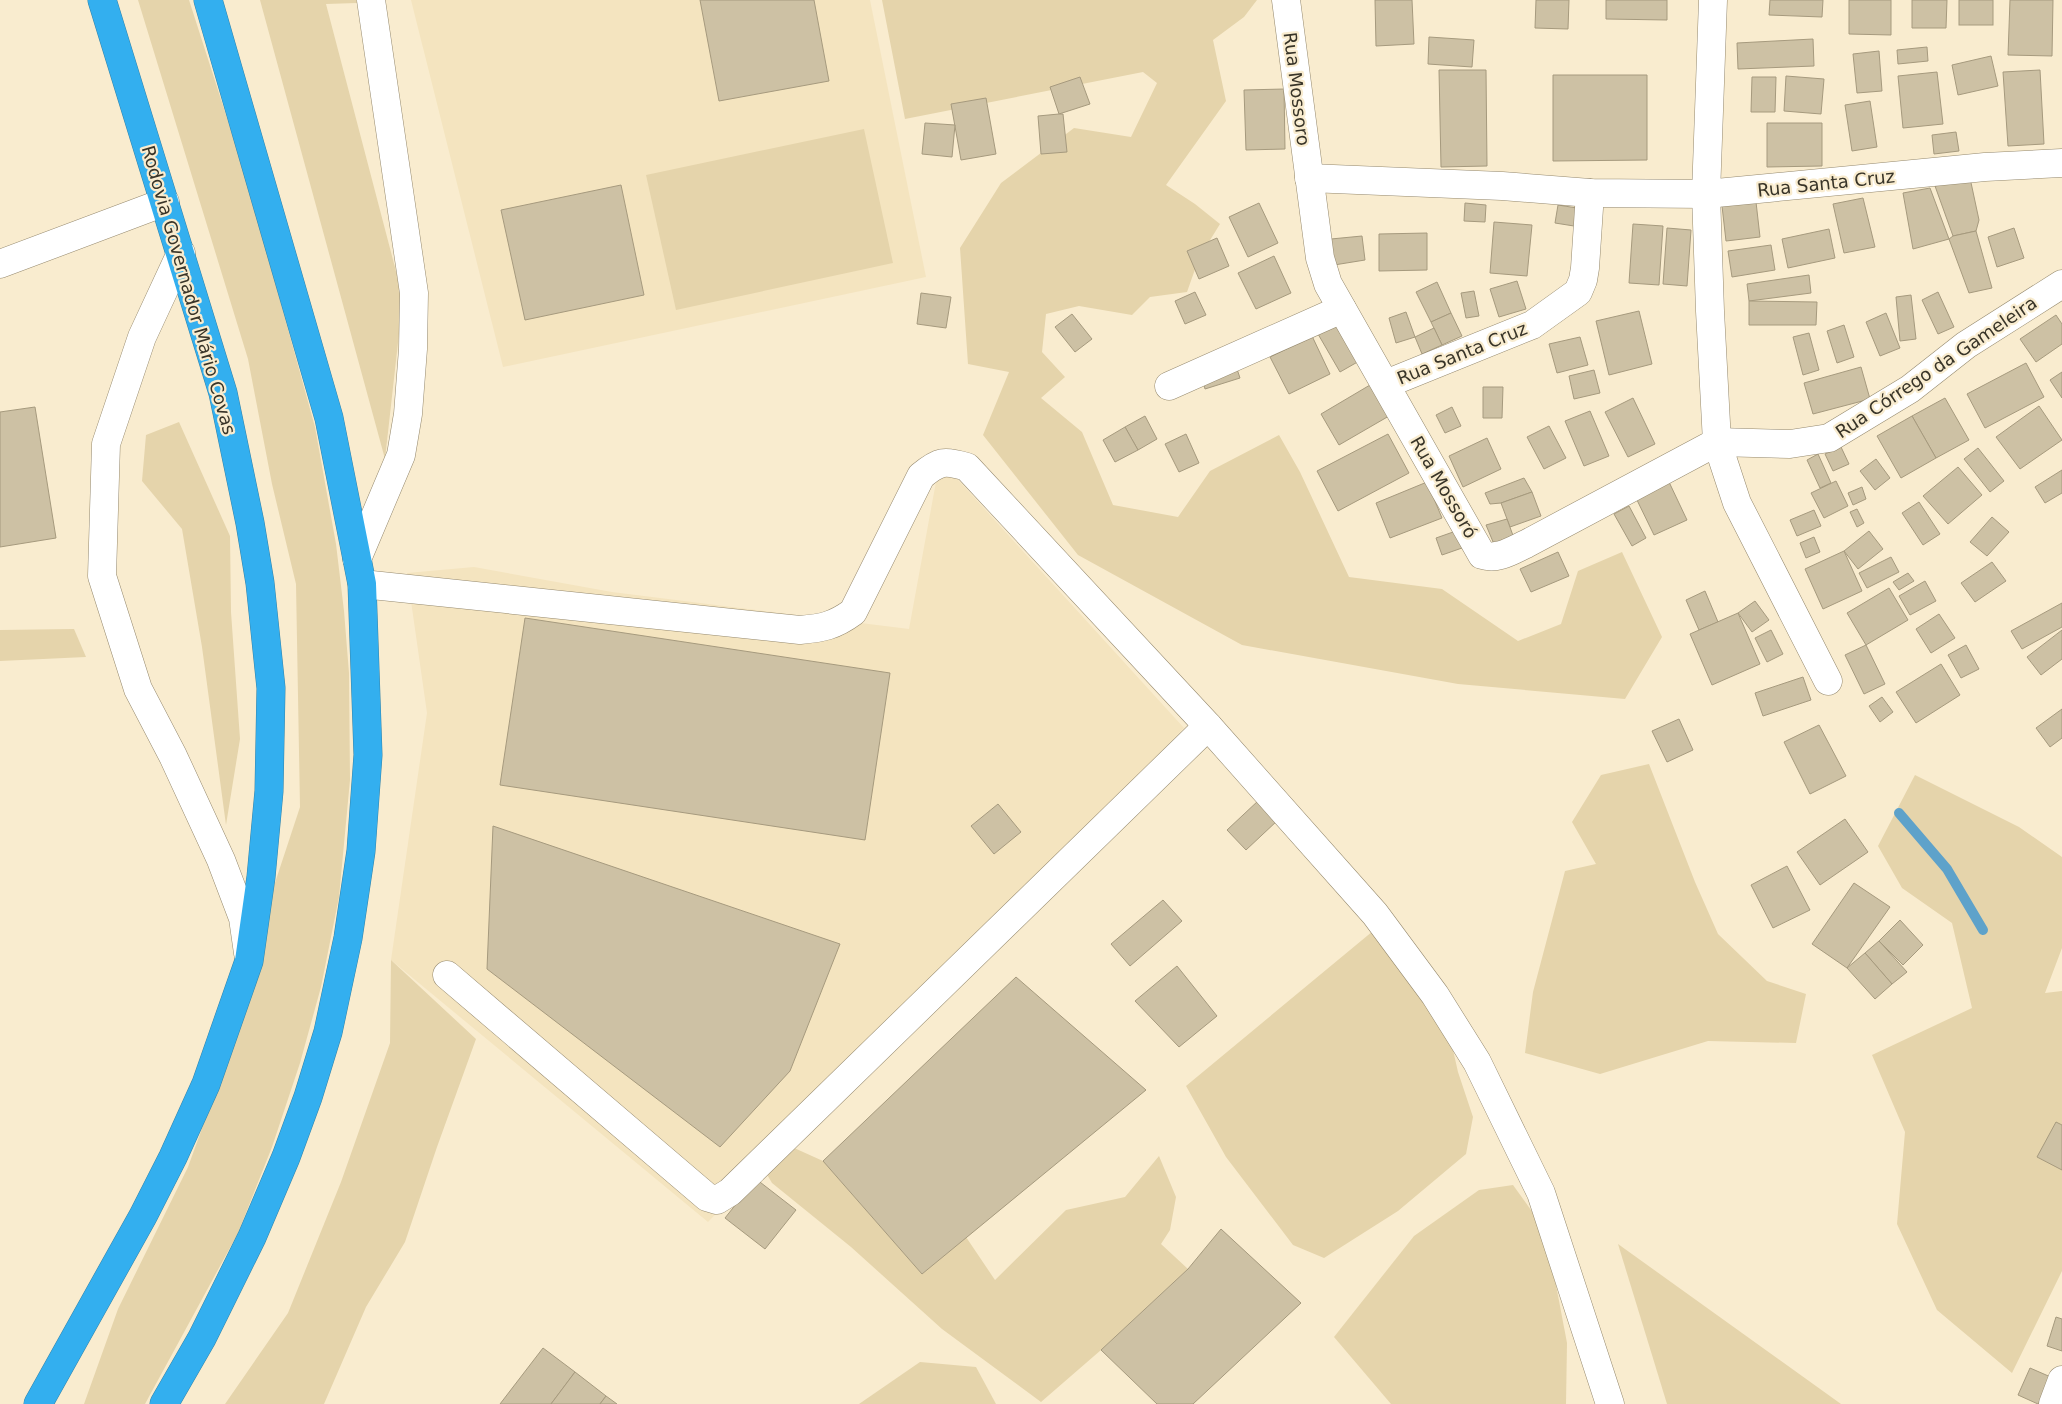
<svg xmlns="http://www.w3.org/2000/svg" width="2062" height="1404" font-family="'DejaVu Sans',sans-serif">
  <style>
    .built { fill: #f4e4bf }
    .green { fill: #e5d4ab }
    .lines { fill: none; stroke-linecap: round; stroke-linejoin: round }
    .stream { stroke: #5ea2ca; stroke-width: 10 }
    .building { fill: #cdc1a4; stroke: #a69a7e }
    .minor-casing { stroke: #95896e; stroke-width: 29 }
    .highway-casing { stroke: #3584a9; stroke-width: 29 }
    .minor { stroke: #fff; stroke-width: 28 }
    .highway { stroke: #33afef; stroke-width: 28 }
    .labels { text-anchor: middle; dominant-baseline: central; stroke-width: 4.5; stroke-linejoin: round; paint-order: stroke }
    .street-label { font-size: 18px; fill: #383428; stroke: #f9eccf }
  </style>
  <rect width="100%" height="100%" fill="#f9eccf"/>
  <!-- built -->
  <g class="built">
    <path d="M 411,0 L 870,0 L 926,277 L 503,367 Z"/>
    <path d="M 940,460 L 1184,728 L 708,1222 L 391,960 L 427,713 L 407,573 L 474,567 L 612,592 L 909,629 Z"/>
  </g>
  <!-- green -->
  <g class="green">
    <path d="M 138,0 L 189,0 L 246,177 L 315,427 L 336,544 L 344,611 L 349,673 L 350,780 L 339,897 L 321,987 L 300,1063 L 272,1147 L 238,1233 L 145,1404 L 84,1404 L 118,1309 L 188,1167 L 213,1098 L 266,910 L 300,807 L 296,584 L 272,484 L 248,359 Z"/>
    <path d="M 260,0 L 356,0 L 357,3 L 326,4 L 403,298 L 385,459 Z"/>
    <path d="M 882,0 L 1257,0 L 1244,17 L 1213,40 L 1226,101 L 1166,185 L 1195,204 L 1220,224 L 1199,258 L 1187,292 L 1150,297 L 1132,315 L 1079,306 L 1046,314 L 1042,352 L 1065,377 L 1041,398 L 1082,432 L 1113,505 L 1178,517 L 1210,471 L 1279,435 L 1300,472 L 1349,577 L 1442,589 L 1518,641 L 1561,624 L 1578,571 L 1622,552 L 1662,637 L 1625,699 L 1458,684 L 1242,645 L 1078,555 L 983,435 L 1009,372 L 968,364 L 960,248 L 1001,183 L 1074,128 L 1131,137 L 1157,83 L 1143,72 L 905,119 Z"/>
    <path d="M 864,129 L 893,263 L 676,310 L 646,175 Z"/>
    <path d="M 179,422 L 230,536 L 231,612 L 240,739 L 226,825 L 202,647 L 182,529 L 142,481 L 146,435 Z"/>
    <path d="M 74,629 L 86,657 L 0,661 L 0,630 Z"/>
    <path d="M 1649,764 L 1695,882 L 1718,934 L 1767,981 L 1806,994 L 1796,1043 L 1708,1041 L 1600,1074 L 1525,1053 L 1533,992 L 1565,871 L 1596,864 L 1572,822 L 1601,775 Z"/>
    <path d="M 1915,775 L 2019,827 L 2062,857 L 2062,948 L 2045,993 L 2062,991 L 2062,1271 L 2012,1373 L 1937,1310 L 1897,1224 L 1905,1132 L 1872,1055 L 1972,1008 L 1952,923 L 1902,888 L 1878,846 Z"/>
    <path d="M 1373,931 L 1444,1010 L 1458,1072 L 1473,1117 L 1466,1154 L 1398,1211 L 1324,1258 L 1293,1245 L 1226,1157 L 1186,1086 Z"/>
    <path d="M 391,960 L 476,1039 L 437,1147 L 405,1242 L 366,1307 L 324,1404 L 225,1404 L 288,1313 L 341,1182 L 390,1043 Z"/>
    <path d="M 792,1147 L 823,1161 L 922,1274 L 966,1237 L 995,1280 L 1066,1210 L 1125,1197 L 1159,1156 L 1176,1197 L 1170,1230 L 1161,1244 L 1188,1269 L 1101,1350 L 1041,1402 L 942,1329 L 851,1247 L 772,1183 L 762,1166 Z"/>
    <path d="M 1513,1185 L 1536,1217 L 1556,1285 L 1567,1343 L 1566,1404 L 1391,1404 L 1334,1337 L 1414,1236 L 1479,1190 Z"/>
    <path d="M 1618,1244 L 1841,1404 L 1667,1404 Z"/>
    <path d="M 920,1362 L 976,1367 L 996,1404 L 859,1404 Z"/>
  </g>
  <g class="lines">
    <!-- stream -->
    <path class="stream" d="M 1899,813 L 1947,869 L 1983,930"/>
  </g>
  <!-- building -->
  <g class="building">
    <path d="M 700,0 L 814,0 L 829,81 L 719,101 Z"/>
    <path d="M 1375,0 L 1412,0 L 1414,44 L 1376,46 Z"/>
    <path d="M 1536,0 L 1569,0 L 1568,29 L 1535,28 Z"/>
    <path d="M 1606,0 L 1667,0 L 1667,20 L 1606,19 Z"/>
    <path d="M 1770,0 L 1823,0 L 1822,17 L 1769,15 Z"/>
    <path d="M 1849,0 L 1891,0 L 1891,35 L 1849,34 Z"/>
    <path d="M 1912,0 L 1947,0 L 1946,28 L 1912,28 Z"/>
    <rect x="1959" y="0" width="34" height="25"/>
    <path d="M 2010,0 L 2053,0 L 2052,56 L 2008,55 Z"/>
    <path d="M 1429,37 L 1474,40 L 1472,67 L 1428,64 Z"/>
    <path d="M 1813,39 L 1814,66 L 1738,69 L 1737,43 Z"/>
    <path d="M 1927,47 L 1928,61 L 1898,64 L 1897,50 Z"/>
    <path d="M 1879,51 L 1882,91 L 1857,93 L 1853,54 Z"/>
    <path d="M 1991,56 L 1998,86 L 1958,95 L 1952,65 Z"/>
    <path d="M 1439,70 L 1486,70 L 1487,166 L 1441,167 Z"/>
    <path d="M 2040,70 L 2044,144 L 2008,146 L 2003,72 Z"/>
    <path d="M 1937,72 L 1943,124 L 1903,128 L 1898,76 Z"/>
    <path d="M 1553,75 L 1647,75 L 1647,160 L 1553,161 Z"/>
    <path d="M 1786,76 L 1824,79 L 1821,114 L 1784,111 Z"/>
    <path d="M 1080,77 L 1090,104 L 1059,114 L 1050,87 Z"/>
    <path d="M 1752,77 L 1776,77 L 1775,112 L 1751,112 Z"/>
    <path d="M 1284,89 L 1285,149 L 1246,150 L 1244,90 Z"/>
    <path d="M 986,98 L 996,154 L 961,160 L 951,104 Z"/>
    <path d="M 1870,101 L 1877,147 L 1852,151 L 1845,105 Z"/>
    <path d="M 1059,114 L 1063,114 L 1067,152 L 1041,154 L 1038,116 Z"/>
    <path d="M 925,123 L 955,125 L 952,157 L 922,154 Z"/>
    <path d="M 1767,123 L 1822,123 L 1822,166 L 1767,167 Z"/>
    <path d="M 1956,132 L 1959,151 L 1934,154 L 1932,135 Z"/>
    <path d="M 1970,178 L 1979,220 L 1976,231 L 1953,236 L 1935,186 Z"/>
    <path d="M 621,185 L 644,295 L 525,320 L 501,210 Z"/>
    <path d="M 1930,188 L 1949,239 L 1913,249 L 1903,193 Z"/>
    <path d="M 1863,198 L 1875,247 L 1844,253 L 1833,204 Z"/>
    <path d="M 1756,202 L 1760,237 L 1726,241 L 1722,206 Z"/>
    <path d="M 1259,203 L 1278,243 L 1248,257 L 1229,217 Z"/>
    <path d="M 1465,203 L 1486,205 L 1485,222 L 1464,221 Z"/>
    <path d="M 1558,205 L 1577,208 L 1574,226 L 1555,223 Z"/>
    <path d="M 1494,222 L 1532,225 L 1527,276 L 1490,273 Z"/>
    <path d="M 1633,224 L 1663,226 L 1659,285 L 1629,283 Z"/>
    <path d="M 1667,228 L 1691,230 L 1687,286 L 1663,284 Z"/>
    <path d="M 2014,228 L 2024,258 L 1997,267 L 1988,237 Z"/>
    <path d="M 1829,229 L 1835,258 L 1788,268 L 1782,239 Z"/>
    <path d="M 1976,231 L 1992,288 L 1969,293 L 1949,239 L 1953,236 Z"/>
    <path d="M 1427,233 L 1427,270 L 1379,271 L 1379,234 Z"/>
    <path d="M 1362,236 L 1365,260 L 1334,265 L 1331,239 Z"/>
    <path d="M 1217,238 L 1229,266 L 1199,279 L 1187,251 Z"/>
    <path d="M 1771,245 L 1775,270 L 1732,277 L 1728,251 Z"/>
    <path d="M 1274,256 L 1291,293 L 1256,309 L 1238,273 Z"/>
    <path d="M 1809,275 L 1811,293 L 1749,301 L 1747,284 Z"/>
    <path d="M 1517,281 L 1526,309 L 1499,317 L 1490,289 Z"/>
    <path d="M 1437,282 L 1451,313 L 1431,322 L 1416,292 Z"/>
    <path d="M 1474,291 L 1479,316 L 1466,318 L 1461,293 Z"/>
    <path d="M 1195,292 L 1206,315 L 1185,324 L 1175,301 Z"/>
    <path d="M 1938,292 L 1954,327 L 1938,334 L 1922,300 Z"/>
    <path d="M 921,293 L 951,297 L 946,328 L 917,324 Z"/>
    <path d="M 1911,295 L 1916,339 L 1900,341 L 1896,297 Z"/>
    <path d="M 1749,301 L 1817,302 L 1816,325 L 1749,325 Z"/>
    <path d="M 1639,311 L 1652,364 L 1609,375 L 1596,321 Z"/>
    <path d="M 1406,312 L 1415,337 L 1396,343 L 1389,318 Z"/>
    <path d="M 1451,313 L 1462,336 L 1442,345 L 1431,322 Z"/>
    <path d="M 1886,313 L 1900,348 L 1880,356 L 1866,322 Z"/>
    <path d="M 1072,314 L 1092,339 L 1075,352 L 1055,327 Z"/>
    <path d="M 2056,315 L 2062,324 L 2062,344 L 2036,362 L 2020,339 Z"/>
    <path d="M 1339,322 L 1361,360 L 1340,372 L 1318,334 Z"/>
    <path d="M 1844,325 L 1854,357 L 1837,363 L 1827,331 Z"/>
    <path d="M 1434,328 L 1442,345 L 1422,354 L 1415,337 Z"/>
    <path d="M 1809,333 L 1819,370 L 1803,375 L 1793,337 Z"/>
    <path d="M 1312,336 L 1330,374 L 1289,394 L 1270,357 Z"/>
    <path d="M 1580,337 L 1588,365 L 1557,373 L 1549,344 Z"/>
    <path d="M 2026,363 L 2044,397 L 1985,428 L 1967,394 Z"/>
    <path d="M 1236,366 L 1240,378 L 1205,389 L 1202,377 Z"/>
    <path d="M 1861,367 L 1870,399 L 1813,414 L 1804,383 Z"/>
    <path d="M 1594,370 L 1600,393 L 1574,399 L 1569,376 Z"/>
    <path d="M 2062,372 L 2062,398 L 2050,380 Z"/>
    <path d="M 1370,385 L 1389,416 L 1339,445 L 1321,414 Z"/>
    <path d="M 1483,387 L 1503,387 L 1502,418 L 1483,418 Z"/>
    <path d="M 1633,398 L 1655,444 L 1628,457 L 1605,412 Z"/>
    <path d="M 1945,398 L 1969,440 L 1936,458 L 1912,416 Z"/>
    <path d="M 2039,406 L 2062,440 L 2020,469 L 1996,437 Z"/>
    <path d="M 35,407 L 56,538 L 0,547 L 0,412 Z"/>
    <path d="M 1452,407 L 1461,426 L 1445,433 L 1436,415 Z"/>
    <path d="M 1590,411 L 1609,456 L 1584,466 L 1565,421 Z"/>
    <path d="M 1145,416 L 1157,439 L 1138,450 L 1125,427 Z"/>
    <path d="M 1912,416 L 1936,458 L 1901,478 L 1877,436 Z"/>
    <path d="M 1549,426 L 1566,458 L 1544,469 L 1527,437 Z"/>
    <path d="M 1125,427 L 1138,450 L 1115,462 L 1103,440 Z"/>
    <path d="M 1186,434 L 1199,463 L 1179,472 L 1165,444 Z"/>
    <path d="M 1388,434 L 1409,473 L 1338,511 L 1317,471 Z"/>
    <path d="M 1487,438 L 1501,469 L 1463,487 L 1449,456 Z"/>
    <path d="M 1841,447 L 1849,464 L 1833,471 L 1825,454 Z"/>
    <path d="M 1978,448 L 2004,481 L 1990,492 L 1964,459 Z"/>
    <path d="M 1818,454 L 1831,483 L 1820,488 L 1807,460 Z"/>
    <path d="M 1876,459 L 1890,478 L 1875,490 L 1860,471 Z"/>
    <path d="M 1958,467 L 1982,495 L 1948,524 L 1923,496 Z"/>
    <path d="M 2062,470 L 2062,493 L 2045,503 L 2035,487 Z"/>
    <path d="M 1524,478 L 1532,492 L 1501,503 L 1490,504 L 1485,493 Z"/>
    <path d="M 1836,481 L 1848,506 L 1824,518 L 1811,493 Z"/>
    <path d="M 1427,482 L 1442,518 L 1390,538 L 1376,503 Z"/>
    <path d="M 1669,482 L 1687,520 L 1654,535 L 1636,498 Z"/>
    <path d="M 1862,487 L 1866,499 L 1853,505 L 1848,493 Z"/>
    <path d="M 1532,492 L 1541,516 L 1510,527 L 1501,503 Z"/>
    <path d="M 1919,502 L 1940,534 L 1923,545 L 1902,513 Z"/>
    <path d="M 1629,506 L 1646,538 L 1632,546 L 1614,514 Z"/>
    <path d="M 1857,509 L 1864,523 L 1857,527 L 1850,512 Z"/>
    <path d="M 1814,510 L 1821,526 L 1797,536 L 1790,520 Z"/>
    <path d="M 1992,517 L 2009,532 L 1987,556 L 1970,542 Z"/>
    <path d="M 1507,519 L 1515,541 L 1496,549 L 1486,525 Z"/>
    <path d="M 1456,531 L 1462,548 L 1442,555 L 1436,538 Z"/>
    <path d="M 1869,531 L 1883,549 L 1858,569 L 1844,551 Z"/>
    <path d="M 1814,537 L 1820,552 L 1806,558 L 1800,543 Z"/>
    <path d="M 1844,551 L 1862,591 L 1823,609 L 1805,569 Z"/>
    <path d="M 1558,552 L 1569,576 L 1531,592 L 1520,569 Z"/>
    <path d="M 1891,557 L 1899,572 L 1867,588 L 1859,573 Z"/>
    <path d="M 1992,562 L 2006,581 L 1975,602 L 1961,583 Z"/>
    <path d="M 1908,573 L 1914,581 L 1899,590 L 1893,582 Z"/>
    <path d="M 1925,581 L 1936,601 L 1910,615 L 1899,596 Z"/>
    <path d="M 1889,588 L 1908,620 L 1866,645 L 1847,613 Z"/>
    <path d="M 1705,591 L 1718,622 L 1699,630 L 1686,600 Z"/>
    <path d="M 1755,601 L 1769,620 L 1752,632 L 1738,613 Z"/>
    <path d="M 2062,603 L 2062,627 L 2022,649 L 2011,631 Z"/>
    <path d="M 1738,613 L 1760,664 L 1712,685 L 1690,634 Z"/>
    <path d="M 1939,614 L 1955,638 L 1931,653 L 1916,629 Z"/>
    <path d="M 525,618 L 890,673 L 865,840 L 500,785 Z"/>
    <path d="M 1771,630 L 1783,654 L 1767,662 L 1755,638 Z"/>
    <path d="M 2062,630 L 2062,659 L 2041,675 L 2027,657 Z"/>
    <path d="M 1866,645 L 1885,684 L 1864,694 L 1845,655 Z"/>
    <path d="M 1966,645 L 1979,669 L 1961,678 L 1948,655 Z"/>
    <path d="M 1941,664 L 1960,695 L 1916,723 L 1896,692 Z"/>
    <path d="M 1803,677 L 1811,700 L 1763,716 L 1755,693 Z"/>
    <path d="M 1882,697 L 1893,712 L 1880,722 L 1869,706 Z"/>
    <path d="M 2062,709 L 2062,738 L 2050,747 L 2036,728 Z"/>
    <path d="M 1679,719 L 1693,750 L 1667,762 L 1652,731 Z"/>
    <path d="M 1819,725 L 1846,776 L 1810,794 L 1784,742 Z"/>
    <path d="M 1259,800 L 1278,820 L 1246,850 L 1227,830 Z"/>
    <path d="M 998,804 L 1021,832 L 994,854 L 971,826 Z"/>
    <path d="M 1845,819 L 1868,852 L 1820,885 L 1797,852 Z"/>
    <path d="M 493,826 L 840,944 L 790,1071 L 720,1147 L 487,969 Z"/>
    <path d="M 1787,866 L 1810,910 L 1773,928 L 1751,885 Z"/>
    <path d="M 1854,883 L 1890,907 L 1847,968 L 1812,944 Z"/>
    <path d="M 1163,900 L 1182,921 L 1130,966 L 1111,944 Z"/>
    <path d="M 1900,920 L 1923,945 L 1903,965 L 1879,941 Z"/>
    <path d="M 1879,941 L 1907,972 L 1892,984 L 1865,953 Z"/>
    <path d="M 1865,953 L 1892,984 L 1875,999 L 1847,968 Z"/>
    <path d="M 1177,966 L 1217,1016 L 1179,1047 L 1135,1001 Z"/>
    <path d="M 1016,977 L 1146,1090 L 922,1274 L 823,1161 Z"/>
    <path d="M 2056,1122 L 2062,1125 L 2062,1170 L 2037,1157 Z"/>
    <path d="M 756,1179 L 796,1210 L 765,1249 L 725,1218 Z"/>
    <path d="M 1221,1229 L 1301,1303 L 1193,1404 L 1157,1404 L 1101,1350 L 1188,1269 Z"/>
    <path d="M 2056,1317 L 2062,1319 L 2062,1351 L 2047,1346 Z"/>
    <path d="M 543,1348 L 575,1372 L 551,1404 L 500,1404 Z"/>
    <path d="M 2030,1368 L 2053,1378 L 2042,1404 L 2038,1404 L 2018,1395 Z"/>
    <path d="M 575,1372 L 606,1396 L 600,1404 L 551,1404 Z"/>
    <path d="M 606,1396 L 617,1404 L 600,1404 Z"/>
  </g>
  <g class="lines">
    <!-- minor casing -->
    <g class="minor-casing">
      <g id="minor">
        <path d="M 1286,0 L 1320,258 L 1328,284 L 1482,555 C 1498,560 1511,551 1526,544 L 1717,442"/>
        <path d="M 1713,0 L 1706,194 L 1710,311 L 1717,442 L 1737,503 L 1828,681"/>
        <path d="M 1309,178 L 1502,186 L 1590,193 L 1706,194 L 1985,167 L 2062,163"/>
        <path d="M 181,253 L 142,337 L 106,444 L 102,576 L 138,689 L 173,756 L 221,860 L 243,918 L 248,953"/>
        <path d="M 0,264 L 165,202"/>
        <path d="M 1386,384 L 1532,325 L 1578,292 L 1583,280 L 1585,268 L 1590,193"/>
        <path d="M 1169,386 L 1342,309"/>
        <path d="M 1717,442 L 1790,444 L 1829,438 L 1910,389 L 1966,345 L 2062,284"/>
        <path d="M 357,559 L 401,455 L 408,414 L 413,349 L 414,293 L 371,0"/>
        <path d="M 362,584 L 800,630 C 822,628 834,626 853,612 L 921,476 C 939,461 944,460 967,467 L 1208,726 L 1375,914 L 1435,995 L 1477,1062 L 1541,1193 L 1610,1404"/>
        <path d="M 447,975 L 707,1197 L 717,1200 L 730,1192 L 1208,726"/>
        <path d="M 2053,1404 L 2062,1380"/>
      </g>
    </g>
    <!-- highway casing -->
    <g class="highway-casing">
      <g id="highway">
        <path d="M 38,1404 L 143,1216 L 173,1157 L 206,1084 L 249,961 L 261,877 L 269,791 L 271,688 L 260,583 L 250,523 L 223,393 L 102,0"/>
        <path d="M 164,1404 L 202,1338 L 252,1237 L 286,1157 L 308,1097 L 328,1032 L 348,938 L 361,851 L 368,755 L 362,584 L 329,418 L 208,0"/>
      </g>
    </g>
    <!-- minor -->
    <use href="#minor" class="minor"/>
    <!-- highway -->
    <use href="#highway" class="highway"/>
  </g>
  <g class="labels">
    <!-- street labels -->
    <g class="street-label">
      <text transform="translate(1297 89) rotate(83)">Rua Mossoro</text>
      <text transform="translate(1826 183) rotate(-6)">Rua Santa Cruz</text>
      <text transform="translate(189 290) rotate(74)">Rodovia Governador Mário Covas</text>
      <text transform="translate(1462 353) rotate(-22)">Rua Santa Cruz</text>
      <text transform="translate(1936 367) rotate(-34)">Rua Córrego da Gameleira</text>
      <text transform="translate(1444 487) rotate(60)">Rua Mossoró</text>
    </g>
  </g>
</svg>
